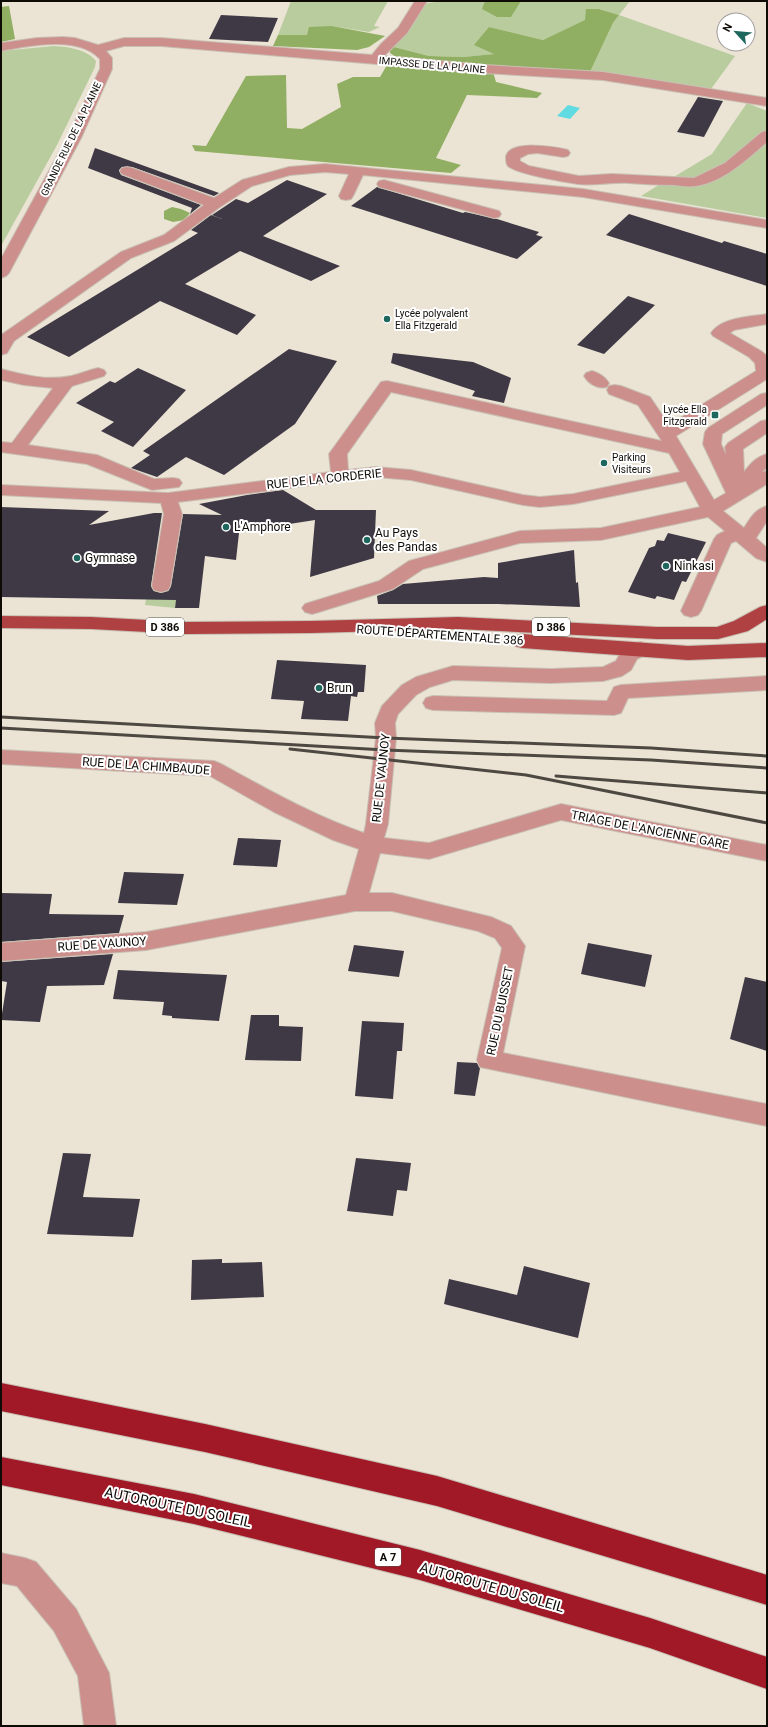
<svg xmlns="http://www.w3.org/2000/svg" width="768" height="1727" font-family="Roboto,sans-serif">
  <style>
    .green { fill: #b8cc9e }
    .forest { fill: #90af62 }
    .water { fill: #60dbe1 }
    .building { fill: #3f3945 }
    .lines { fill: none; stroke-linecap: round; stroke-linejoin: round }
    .minor-casing { stroke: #c8c0b3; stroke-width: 2 }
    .major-casing { stroke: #c8c0b3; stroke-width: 2 }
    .highway-casing { stroke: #c8c0b3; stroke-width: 2 }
    .minor { fill: #cd8f8c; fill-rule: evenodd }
    .major { fill: #af4142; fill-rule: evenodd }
    .highway { fill: #a11827; fill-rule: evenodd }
    .rail { stroke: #4d4841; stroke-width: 3 }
    .poi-dot { fill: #1e675e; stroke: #fff; stroke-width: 1.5 }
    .labels { text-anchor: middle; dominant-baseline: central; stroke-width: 4; stroke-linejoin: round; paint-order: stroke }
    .far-street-label { font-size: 10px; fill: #0e0b07; stroke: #fff }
    .far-poi-label { font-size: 10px; fill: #0e0b07; stroke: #fff; text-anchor: start }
    .shield { fill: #fff; stroke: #565451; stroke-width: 1 }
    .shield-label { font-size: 11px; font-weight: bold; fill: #0e0b07 }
    .street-label { font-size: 12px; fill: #0e0b07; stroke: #fff }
    .poi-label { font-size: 12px; fill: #0e0b07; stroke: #fff; text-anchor: start }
    .near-street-label { font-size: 14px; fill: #0e0b07; stroke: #fff }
  </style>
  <rect width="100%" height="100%" fill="#ebe3d4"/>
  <!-- green -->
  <g class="green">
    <path d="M 291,1 L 388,1 L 374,26 L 380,27 L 369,32 L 332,26 L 307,35 L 278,35 Z"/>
    <path d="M 442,1 L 630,1 L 619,15 L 735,56 L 711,89 L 590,72 L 613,23 L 619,15 L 599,9 L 586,20 L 543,40 L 489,27 L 495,54 L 463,57 L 429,56 L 394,47 L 406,32 L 422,4 Z"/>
    <path d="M 54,46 C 69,47 86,49 96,61 L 95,67 L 57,145 L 1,246 L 1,51 Z"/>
    <path d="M 747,103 L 767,111 L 767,130 C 751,147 723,171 699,177 C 690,180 681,179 672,178 L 712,154 Z"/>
    <path d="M 767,140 L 767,218 L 641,196 L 662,183 L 697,185 Z"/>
    <path d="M 178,588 L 175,608 L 145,605 L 148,589 Z"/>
  </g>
  <!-- forest -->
  <g class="forest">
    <path d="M 485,1 L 521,1 L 511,17 L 497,17 L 482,9 Z"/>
    <path d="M 9,6 L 15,39 L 1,42 L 1,7 Z"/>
    <path d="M 586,9 L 599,9 L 619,15 L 613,23 L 590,72 L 482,66 L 399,59 L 390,53 L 390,50 L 394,47 L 429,56 L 463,57 L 494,54 L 474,45 L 489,27 L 543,40 L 585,20 Z"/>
    <path d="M 332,26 L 385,36 L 369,47 L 357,50 L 273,46 L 278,35 L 307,35 L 309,27 Z"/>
    <path d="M 387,65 L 493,72 L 496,82 L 542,93 L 537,98 L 467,95 L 436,158 L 461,165 L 451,173 L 195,151 L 192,145 L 206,146 L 246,76 L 286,75 L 287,128 L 302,129 L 341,107 L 337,84 L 353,77 L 380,77 Z"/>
    <path d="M 172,207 L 181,209 L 190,213 L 184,220 L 173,222 L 164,219 L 164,211 Z"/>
  </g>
  <!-- water -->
  <path class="water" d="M 568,105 L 580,108 L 570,119 L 557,116 Z"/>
  <!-- building -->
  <g class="building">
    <path d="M 221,15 L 278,18 L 268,42 L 209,39 Z"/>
    <path d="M 698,97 L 723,101 L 704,137 L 677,132 Z"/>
    <path d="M 95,148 L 219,193 L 214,196 L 132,167 L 122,167 L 119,170 L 121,175 L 201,205 L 190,214 L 192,208 L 88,168 Z"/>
    <path d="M 287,180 L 327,194 L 263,236 L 340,266 L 311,281 L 240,251 L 185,284 L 256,315 L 237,335 L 160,301 L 69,357 L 27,337 L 198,233 L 191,230 L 211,215 L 222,219 L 212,215 L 236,199 L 248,203 Z"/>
    <path d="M 377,187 L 463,213 L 465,212 L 497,219 L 539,232 L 536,235 L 543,237 L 517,259 L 351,206 Z"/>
    <path d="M 629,214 L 722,243 L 724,241 L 767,254 L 767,286 L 606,235 Z"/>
    <path d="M 628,296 L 655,305 L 604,354 L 577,345 Z"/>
    <path d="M 289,349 L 337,361 L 295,424 L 224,475 L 186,457 L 157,477 L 131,468 L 150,455 L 143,451 Z"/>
    <path d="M 393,353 L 473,362 L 511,378 L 504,403 L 472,396 L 475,391 L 391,363 Z"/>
    <path d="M 138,368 L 186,390 L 133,447 L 101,431 L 114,422 L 76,403 L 110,381 L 115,383 Z"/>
    <path d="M 283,490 L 316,510 L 376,510 L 374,558 L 310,577 L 315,520 L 251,530 L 240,524 L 236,560 L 205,556 L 199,608 L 175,608 L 176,600 L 1,597 L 1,507 L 109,511 L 89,525 L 154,513 L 162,513 L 151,586 L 154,591 L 161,593 L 168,591 L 171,586 L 183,514 L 222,515 L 199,504 L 247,495 Z"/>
    <path d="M 668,533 L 706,542 L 686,582 L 682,581 L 674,600 L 657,596 L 655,599 L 628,592 L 649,548 L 655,546 L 657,540 L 664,541 Z"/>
    <path d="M 574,550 L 576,583 L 578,582 L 580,607 L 498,604 L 378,604 L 377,596 L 393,590 L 403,584 L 484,577 L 498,578 L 498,563 Z"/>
    <path d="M 277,660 L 366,665 L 364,692 L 358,692 L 357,697 L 351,696 L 348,721 L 301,719 L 304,701 L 271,699 Z"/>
    <path d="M 238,838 L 281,840 L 277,867 L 233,865 Z"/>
    <path d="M 124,872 L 184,874 L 177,905 L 118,903 Z"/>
    <path d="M 1,893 L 52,894 L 49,914 L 124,915 L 119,933 L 1,942 Z"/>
    <path d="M 588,943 L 652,955 L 645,987 L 581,974 Z"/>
    <path d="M 354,945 L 404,951 L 399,977 L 348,971 Z"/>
    <path d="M 113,954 L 104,985 L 47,986 L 40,1022 L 1,1020 L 7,982 L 1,981 L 1,962 Z"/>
    <path d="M 118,970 L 227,975 L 219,1021 L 172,1018 L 172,1016 L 162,1015 L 164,1002 L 113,999 Z"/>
    <path d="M 745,977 L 767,982 L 767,1051 L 730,1039 Z"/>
    <path d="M 251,1015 L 279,1015 L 279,1026 L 303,1027 L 301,1061 L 245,1060 Z"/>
    <path d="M 362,1021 L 404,1023 L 402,1051 L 397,1051 L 393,1099 L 355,1096 Z"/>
    <path d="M 457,1062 L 477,1063 L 480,1068 L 475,1096 L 454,1094 Z"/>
    <path d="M 63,1153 L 91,1154 L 83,1197 L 140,1199 L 133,1237 L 47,1234 Z"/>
    <path d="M 356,1158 L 411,1163 L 407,1191 L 397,1190 L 393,1216 L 347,1211 Z"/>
    <path d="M 222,1259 L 222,1263 L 262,1262 L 264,1297 L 191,1300 L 192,1260 Z"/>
    <path d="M 524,1266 L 590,1283 L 578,1338 L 444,1304 L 449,1279 L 517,1295 Z"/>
  </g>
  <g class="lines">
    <!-- minor casing -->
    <g class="minor-casing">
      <g id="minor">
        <path d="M 415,1 L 427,1 L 407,33 L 384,56 L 484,65 L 603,72 L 767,98 L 767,106 L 603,80 L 484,73 L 161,46 L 124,46 L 106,51 L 112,58 L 112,69 L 81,138 L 9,273 L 6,276 L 1,278 L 1,259 L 67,138 L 100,69 L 100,59 C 78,35 29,46 1,51 L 1,43 L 37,38 L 63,37 L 75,38 L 98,45 L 124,38 L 161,38 L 372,55 L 381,44 L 398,28 Z"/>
        <path d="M 767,131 L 767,142 C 747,159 724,182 696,186 C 689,187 681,186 675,185 C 659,185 644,184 629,183 C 613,182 593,186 578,184 C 564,182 517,174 508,166 C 506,164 506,160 506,157 C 509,139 556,147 568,150 L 570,153 L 568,156 L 563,157 L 537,153 L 528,154 L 520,158 L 520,161 L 529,166 L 579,176 L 612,174 L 694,178 L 725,163 L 762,132 Z"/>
        <path d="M 325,164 L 583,189 L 767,220 L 767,228 L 583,197 L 363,175 L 353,196 L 351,199 L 346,200 L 341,199 L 339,196 L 349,174 L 325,172 L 290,175 L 252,186 L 220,207 L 174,241 L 131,258 L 14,341 L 7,353 L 1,355 L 1,335 L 121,252 L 164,235 L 204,205 L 122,174 L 120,171 L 122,168 L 127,167 L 132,168 L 214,198 L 242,180 L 289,167 Z"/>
        <path d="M 384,180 L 499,211 L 501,214 L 499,217 L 494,218 L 379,187 L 377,184 L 379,181 Z"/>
        <path d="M 767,314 L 767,324 L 734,330 L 730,333 L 761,351 L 767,356 L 767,379 L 676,436 L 714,500 L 726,493 L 703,444 L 705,432 L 708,428 L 761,394 L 767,393 L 767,405 L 722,434 L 721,444 L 726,455 L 725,447 L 728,443 L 761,421 L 767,420 L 767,433 L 743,449 L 744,472 C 751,463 756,457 767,454 L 767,467 L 762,472 L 767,471 L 767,484 L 723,511 L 744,528 C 750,519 755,509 767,506 L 767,521 L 756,538 L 767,548 L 767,562 L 756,558 L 736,541 L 731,543 L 701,611 L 698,615 L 691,617 L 684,615 L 681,611 L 714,539 L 717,535 L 725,531 L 708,517 L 601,540 L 520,543 L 423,569 L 393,589 L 319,612 L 312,614 L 305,612 L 302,608 L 305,604 L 379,581 L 409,561 L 520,531 L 601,528 L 700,507 L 686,481 L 573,504 L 540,507 L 523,505 L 411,480 L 376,477 L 178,502 L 182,514 L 170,586 L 168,590 L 161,592 L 154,590 L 152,586 L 164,514 L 161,503 L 1,495 L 1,485 L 168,493 L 331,472 L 329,454 L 381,382 L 387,381 L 662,441 L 638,405 L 609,394 L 607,390 L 609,386 L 615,385 L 621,386 L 650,397 L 669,425 L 756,371 L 755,363 L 749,357 L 713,336 L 711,333 C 722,317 750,317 767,314 ZM 391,392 L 669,453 L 680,472 L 573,494 L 540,497 L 523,495 L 411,470 L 376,467 L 348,470 L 347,454 Z"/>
        <path d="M 98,368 L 104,370 L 106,373 L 104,376 L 72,386 L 28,445 L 97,455 L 154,479 L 173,478 L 179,479 L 182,483 L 179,487 L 152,490 L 87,464 L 1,452 L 1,442 L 12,443 L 53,388 L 24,385 L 1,380 L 1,369 C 24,375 47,381 71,376 C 80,374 89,370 98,368 Z"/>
        <path d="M 592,371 C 599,373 605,377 609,383 L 607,387 C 597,389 589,384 584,376 L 586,373 Z"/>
        <path d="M 640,642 L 647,644 L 650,649 L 647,654 L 637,659 L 631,670 L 622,676 L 603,681 L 551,683 L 453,680 L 430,687 L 416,695 L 398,714 L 395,723 L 396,738 L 388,824 L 384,838 L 429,843 L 561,804 L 767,845 L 767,861 L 561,820 L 429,859 L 380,853 L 369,893 L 392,893 L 491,917 L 511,926 L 525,946 L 503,1053 L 767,1104 L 767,1126 L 480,1067 L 477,1060 L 502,948 L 495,938 L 478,931 L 392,911 L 355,911 L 146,950 L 1,961 L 1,943 L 146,932 L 346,895 L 359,849 L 333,840 L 274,812 L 210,776 L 1,764 L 1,750 L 214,761 L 221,764 C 267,789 314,816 364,833 L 366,824 L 376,738 L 375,723 L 382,706 L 402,685 L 416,677 L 453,666 L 551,669 L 603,667 L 616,661 L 622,650 Z"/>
        <path d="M 767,676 L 767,690 L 628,698 L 621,713 L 614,715 L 433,710 L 426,708 L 423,703 L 426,698 L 433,696 L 607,701 L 614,687 L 621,685 Z"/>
        <path d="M 1,1553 L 25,1558 L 36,1562 L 76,1609 L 109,1673 L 116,1726 L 84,1726 L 78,1676 L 54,1631 L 17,1586 L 1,1583 Z"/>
      </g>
    </g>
    <!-- major casing -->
    <g class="major-casing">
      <g id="major">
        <path d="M 767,605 L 767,619 L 748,631 L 718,639 L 657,639 L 458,629 L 311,633 L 185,634 L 91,629 L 1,628 L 1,616 L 91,617 L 185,622 L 311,621 L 458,617 L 657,627 L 717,627 L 734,621 L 760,607 Z"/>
        <path d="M 522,634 L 688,646 L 767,643 L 767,657 L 688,660 L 522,648 L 515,646 L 512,641 L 515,636 Z"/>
      </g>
    </g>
    <!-- highway casing -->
    <g class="highway-casing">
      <g id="highway">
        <path d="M 1,1383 L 205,1424 L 437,1476 L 767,1575 L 767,1605 L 437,1506 L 205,1452 L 1,1411 Z"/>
        <path d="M 1,1457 L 194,1494 L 420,1550 L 650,1618 L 767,1657 L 767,1689 L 650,1648 L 420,1580 L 194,1524 L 1,1485 Z"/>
      </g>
    </g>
    <!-- minor -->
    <use href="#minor" class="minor"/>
    <!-- major -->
    <use href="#major" class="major"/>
    <!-- highway -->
    <use href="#highway" class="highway"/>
    <!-- rail -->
    <g class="rail">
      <path d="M 1,717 L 386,738 L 651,748 L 767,756"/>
      <path d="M 1,728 L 385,750 L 651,760 L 767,768"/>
      <path d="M 290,749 L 526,775 L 767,823"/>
      <path d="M 556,776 L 767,793"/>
    </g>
  </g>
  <!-- markers -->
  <g class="poi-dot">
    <circle cx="387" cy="319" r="4"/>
    <rect x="711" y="411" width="8" height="8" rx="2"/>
    <circle cx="604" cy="463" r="4"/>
    <circle cx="226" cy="527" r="4"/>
    <circle cx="367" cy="540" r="4"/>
    <circle cx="77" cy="558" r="4"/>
    <circle cx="666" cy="566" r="4"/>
    <circle cx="319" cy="688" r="4"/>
  </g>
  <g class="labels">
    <!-- far-street labels -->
    <g class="far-street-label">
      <text transform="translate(432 65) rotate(5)">IMPASSE DE LA PLAINE</text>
      <text transform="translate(71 139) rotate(-64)">GRANDE RUE DE LA PLAINE</text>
    </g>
    <!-- far-poi labels -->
    <g class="far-poi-label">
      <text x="395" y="313">Lycée polyvalent<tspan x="395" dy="12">Ella Fitzgerald</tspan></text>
      <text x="707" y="409" text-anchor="end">Lycée Ella<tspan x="707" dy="12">Fitzgerald</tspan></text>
      <text x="612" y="457">Parking<tspan x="612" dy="12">Visiteurs</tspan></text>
    </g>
    <!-- shield labels -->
    <g class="shield">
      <rect x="146" y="618" width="38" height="18" rx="3"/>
      <rect x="532" y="618" width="38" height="18" rx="3"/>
      <rect x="375" y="1548" width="26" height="18" rx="3"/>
    </g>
    <g class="shield-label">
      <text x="165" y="627">D 386</text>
      <text x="551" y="627">D 386</text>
      <text x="388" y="1557">A 7</text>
    </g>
    <!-- street labels -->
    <g class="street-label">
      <text transform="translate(324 479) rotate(-6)">RUE DE LA CORDERIE</text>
      <text transform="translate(440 635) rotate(4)">ROUTE DÉPARTEMENTALE 386</text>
      <text transform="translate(146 766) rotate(4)">RUE DE LA CHIMBAUDE</text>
      <text transform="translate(381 778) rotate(-84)">RUE DE VAUNOY</text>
      <text transform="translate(650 830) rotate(11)">TRIAGE DE L'ANCIENNE GARE</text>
      <text transform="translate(102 944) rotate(-4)">RUE DE VAUNOY</text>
      <text transform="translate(500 1011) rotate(-78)">RUE DU BUISSET</text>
    </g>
    <!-- poi labels -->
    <g class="poi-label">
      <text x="234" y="527">L'Amphore</text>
      <text x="375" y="533">Au Pays<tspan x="375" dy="14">des Pandas</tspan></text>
      <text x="85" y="558">Gymnase</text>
      <text x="674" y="566">Ninkasi</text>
      <text x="327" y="688">Brun</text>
    </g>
    <!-- near-street labels -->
    <g class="near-street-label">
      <text transform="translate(178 1507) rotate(12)">AUTOROUTE DU SOLEIL</text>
      <text transform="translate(492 1587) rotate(16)">AUTOROUTE DU SOLEIL</text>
    </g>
  </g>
  <!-- border -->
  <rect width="768" height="1727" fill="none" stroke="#0e0b07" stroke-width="4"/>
  <!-- north arrow -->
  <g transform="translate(736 32) rotate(297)"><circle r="19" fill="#ffffff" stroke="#9f9d9c"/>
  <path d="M0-3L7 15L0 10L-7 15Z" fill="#1e675e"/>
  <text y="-6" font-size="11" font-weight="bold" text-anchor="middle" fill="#0e0b07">N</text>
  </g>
</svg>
